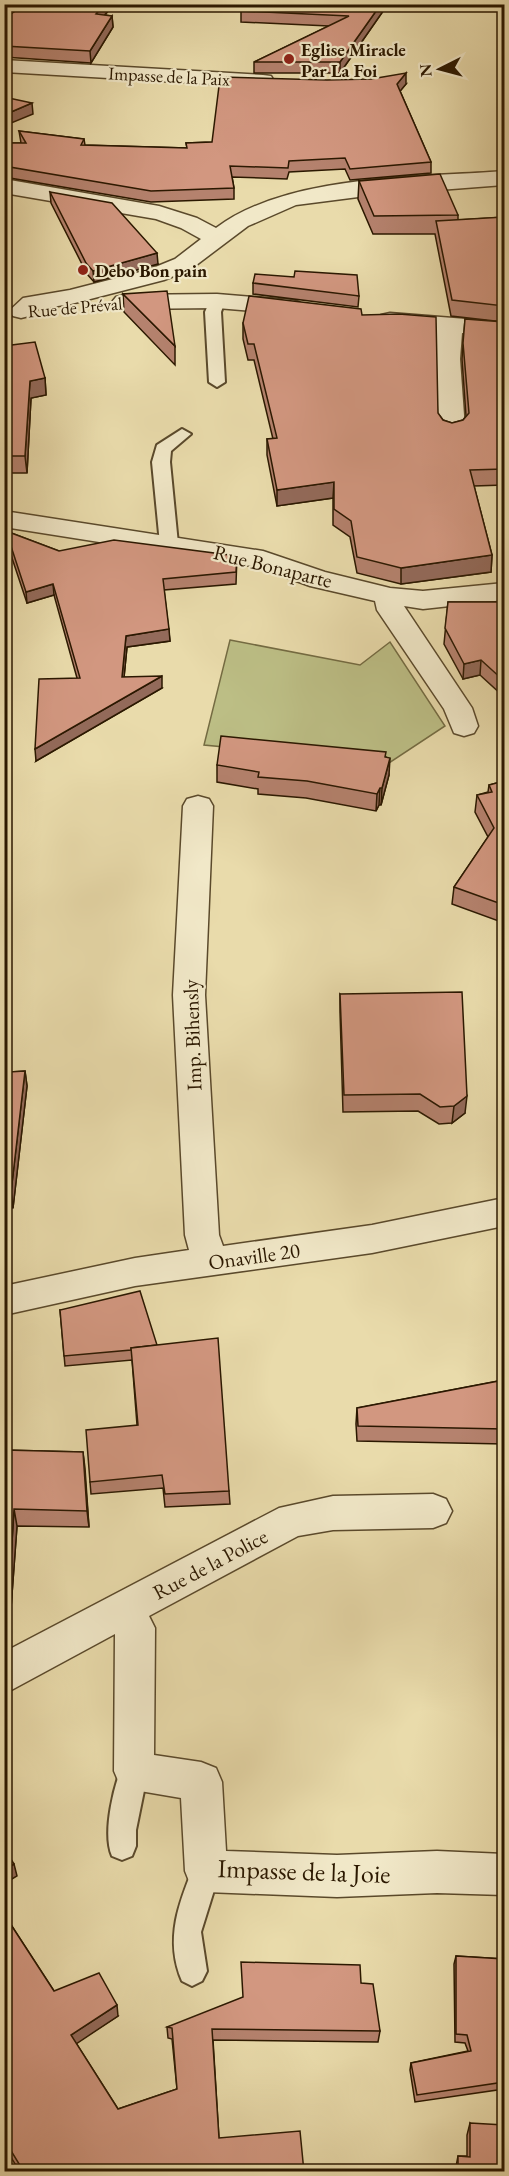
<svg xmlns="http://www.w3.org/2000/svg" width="509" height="2176" font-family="'EB Garamond',serif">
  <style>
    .green { fill: #bcbe85; stroke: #746b42; stroke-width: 1.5 }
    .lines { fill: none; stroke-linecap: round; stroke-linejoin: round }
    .lane-casing { stroke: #5a492b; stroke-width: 4 }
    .street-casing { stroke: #5a492b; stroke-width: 3 }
    .lane { fill: #f1e8c8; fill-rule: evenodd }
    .street { fill: #f1e8c8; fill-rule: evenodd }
    .wall { fill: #b5826e; stroke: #2b1800; stroke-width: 1.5 }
    .shaded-wall { fill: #936a5a; stroke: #2b1800; stroke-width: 1.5 }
    .building { fill: #d29780; stroke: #2b1800; stroke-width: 1.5 }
    .poi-dot { fill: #8f2418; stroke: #f1e8c8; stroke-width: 2 }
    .labels { text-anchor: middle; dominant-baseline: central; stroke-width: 4.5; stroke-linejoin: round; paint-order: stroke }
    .far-poi-label { font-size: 18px; font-weight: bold; fill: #2b1800; stroke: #f1e8c8; text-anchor: start }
    .far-street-label { font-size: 18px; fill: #2b1800; stroke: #f1e8c8 }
    .street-label { font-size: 21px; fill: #2b1800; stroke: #f1e8c8 }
    .near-street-label { font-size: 26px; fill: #2b1800; stroke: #f1e8c8 }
  </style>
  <rect width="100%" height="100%" fill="#e9dbab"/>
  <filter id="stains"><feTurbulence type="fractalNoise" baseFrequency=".00333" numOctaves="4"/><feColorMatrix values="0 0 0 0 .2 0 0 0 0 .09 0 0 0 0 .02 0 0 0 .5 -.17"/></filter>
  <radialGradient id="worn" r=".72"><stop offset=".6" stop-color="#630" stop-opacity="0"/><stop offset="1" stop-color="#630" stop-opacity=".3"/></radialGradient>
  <!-- green -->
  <path class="green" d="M 230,640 L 360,665 L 390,642 L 445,726 L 389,763 L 204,745 Z"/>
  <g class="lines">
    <!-- lane casing -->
    <g class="lane-casing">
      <g id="lane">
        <path d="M 217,296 L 225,301 L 221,312 L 225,382 L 217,387 L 209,382 L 205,312 L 211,298 Z"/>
        <path d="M 182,429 L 191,434 L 171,451 L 170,462 L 178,544 L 169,550 L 160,544 L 152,462 L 157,445 Z"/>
        <path d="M 134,1758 L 144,1762 L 148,1771 L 136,1830 L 136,1846 L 132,1856 L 122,1860 L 112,1856 C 102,1833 114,1784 124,1762 Z"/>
        <path d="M 206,1857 L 216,1861 L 220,1871 L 201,1932 L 207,1971 L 202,1981 L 192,1986 L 182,1981 C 164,1939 179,1902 196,1861 Z"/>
      </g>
    </g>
    <!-- street casing -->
    <g class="street-casing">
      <g id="street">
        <path d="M 4,60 L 263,75 L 271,76 L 274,81 L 271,86 L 263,87 L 4,72 Z"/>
        <path d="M 504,171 L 504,185 L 374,195 L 296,205 L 248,226 L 191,269 L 164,280 L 71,304 L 38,309 L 29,316 L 21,318 L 13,316 L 9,311 L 23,298 L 70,290 L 148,270 L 175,259 L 201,239 L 181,228 L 156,219 L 4,193 L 4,179 L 159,206 L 197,218 L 216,228 C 288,174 416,178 504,171 Z"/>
        <path d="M 217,294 L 291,300 L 299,302 L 303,307 L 299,312 L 291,314 L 217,308 L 124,309 L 116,307 L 112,302 L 116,297 L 124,295 Z"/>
        <path d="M 390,313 L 504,322 L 504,336 L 462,333 L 460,359 L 465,429 L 461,434 L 452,437 L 443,434 L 439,429 L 436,359 L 437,331 L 381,325 L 378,320 L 381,315 Z"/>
        <path d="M 4,511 L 263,551 L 325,572 L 390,588 L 423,591 L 504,583 L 504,600 L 423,609 L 404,606 L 472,708 L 478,726 L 474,733 L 464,736 L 454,733 L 444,709 L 377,610 L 375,601 L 310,586 L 258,567 L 4,527 Z"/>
        <path d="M 198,796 L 209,799 L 213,806 L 205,995 L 219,1235 L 223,1246 L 372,1225 L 504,1198 L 504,1226 L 372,1253 L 135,1286 L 4,1315 L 4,1286 L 135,1258 L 189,1250 L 185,1235 L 173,995 L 183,806 L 187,799 Z"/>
        <path d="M 433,1494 L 446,1499 L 452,1511 L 446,1523 L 433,1528 L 333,1530 L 298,1536 L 149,1616 L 155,1628 L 154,1755 L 201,1762 L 216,1768 L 222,1782 L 226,1851 L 337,1855 L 437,1851 L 504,1854 L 504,1895 L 437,1893 L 337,1897 L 206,1892 L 191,1886 L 185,1871 L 181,1798 L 134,1790 L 120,1785 L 114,1771 L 115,1634 L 4,1694 L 4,1653 L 8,1650 L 279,1508 L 333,1496 Z"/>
      </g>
    </g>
    <!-- lane -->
    <use href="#lane" class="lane"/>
    <!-- street -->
    <use href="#street" class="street"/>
  </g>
  <!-- wall -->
  <g class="wall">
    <path d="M 26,4 L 114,4 L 105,15 L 112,16 L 113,27 L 91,63 L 4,57 L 4,27 Z"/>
    <path d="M 388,4 L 340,73 L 254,73 L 254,62 L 329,26 L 241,22 L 241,11 Z"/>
    <path d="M 406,84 L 400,91 L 431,162 L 431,173 L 350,180 L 345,169 L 289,172 L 287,179 L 232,177 L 234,188 L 234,199 L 151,202 L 4,177 L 4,143 L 21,143 L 19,131 L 84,139 L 85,145 L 187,148 L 186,143 L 212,142 Z"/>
    <path d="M 359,181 L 458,215 L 458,220 L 504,217 L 504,322 L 451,316 L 435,234 L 373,234 L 358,199 Z"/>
    <path d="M 50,192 L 158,264 L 94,282 L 87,274 L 51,203 Z"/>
    <path d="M 294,277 L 359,296 L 358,307 L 253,294 L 253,283 Z"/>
    <path d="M 123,294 L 175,346 L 175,365 L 124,312 Z"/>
    <path d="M 362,315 L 443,420 L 452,423 L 463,420 L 466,416 L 462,359 L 465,319 L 504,322 L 504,485 L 474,486 L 492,555 L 491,572 L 401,584 L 357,573 L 350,537 L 333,525 L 333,498 L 277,506 L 267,455 L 267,439 L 273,439 L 254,360 L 248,360 L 243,339 L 243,323 Z"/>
    <path d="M 4,346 L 45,378 L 46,395 L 31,398 L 27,473 L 4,473 Z"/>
    <path d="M 6,531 L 59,551 L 237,556 L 236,584 L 164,590 L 170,641 L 127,647 L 124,677 L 162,688 L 36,761 L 77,678 L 54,595 L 27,603 L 7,543 Z"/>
    <path d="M 448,602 L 504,602 L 504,694 L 502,695 L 480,675 L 463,679 L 444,644 Z"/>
    <path d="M 386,757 L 389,775 L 381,805 L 379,805 L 376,811 L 306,798 L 258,794 L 258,789 L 217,782 L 217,765 Z"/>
    <path d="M 504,781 L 504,923 L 452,904 L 454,887 L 488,837 L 475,812 L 477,795 L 488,792 L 489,785 Z"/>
    <path d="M 340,994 L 465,1113 L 452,1123 L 439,1124 L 418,1111 L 343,1112 L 340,1012 Z"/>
    <path d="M 4,1041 L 8,1041 L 10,1072 L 25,1071 L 27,1086 L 13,1208 L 4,1207 Z"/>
    <path d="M 60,1310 L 157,1345 L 229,1491 L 230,1504 L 165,1507 L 163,1488 L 91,1494 L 90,1482 L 137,1425 L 132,1360 L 65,1366 Z"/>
    <path d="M 504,1380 L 504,1444 L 357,1441 L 356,1424 L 357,1408 Z"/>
    <path d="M 4,1450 L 83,1452 L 89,1527 L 17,1526 L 11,1608 L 4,1609 Z"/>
    <path d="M 504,1502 L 504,1527 L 502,1527 L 499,1518 L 501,1504 Z"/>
    <path d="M 4,1914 L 54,1991 L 118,2016 L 76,2043 L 118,2109 L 177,2089 L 172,2039 L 168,2038 L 167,2027 L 361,1983 L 380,2031 L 378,2042 L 213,2040 L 219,2138 L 304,2172 L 20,2172 L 7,2151 L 4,2139 Z"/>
    <path d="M 456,1956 L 504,1959 L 504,2089 L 415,2102 L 410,2070 L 411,2063 L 468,2051 L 465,2043 L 455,2042 L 454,1964 Z"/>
    <path d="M 470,2123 L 504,2172 L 455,2172 L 458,2156 L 467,2156 L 467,2135 Z"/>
  </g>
  <!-- shaded-wall -->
  <g class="shaded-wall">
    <path d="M 104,4 L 114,4 L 96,25 L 96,14 Z"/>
    <path d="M 381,4 L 388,4 L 340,73 L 340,62 Z"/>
    <path d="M 112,16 L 113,27 L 91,63 L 90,51 Z"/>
    <path d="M 406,73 L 406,84 L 397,95 L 397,84 Z"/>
    <path d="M 32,103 L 33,114 L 4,126 L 4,115 Z"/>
    <path d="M 6,218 L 7,229 L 4,230 L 4,219 Z"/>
    <path d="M 157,253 L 158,264 L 94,282 L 93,271 Z"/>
    <path d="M 45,378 L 46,395 L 31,398 L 27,473 L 25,456 L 30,381 Z"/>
    <path d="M 334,482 L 333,498 L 277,506 L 277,490 Z"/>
    <path d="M 492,555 L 491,572 L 401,584 L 401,568 Z"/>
    <path d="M 53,584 L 54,595 L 27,603 L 26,592 Z"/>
    <path d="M 169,629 L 170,641 L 127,647 L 123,688 L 122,677 L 126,636 Z"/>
    <path d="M 481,660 L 480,675 L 463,679 L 464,664 Z"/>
    <path d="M 162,676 L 162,688 L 36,761 L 35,749 Z"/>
    <path d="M 504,679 L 504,694 L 502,695 L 503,680 Z"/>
    <path d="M 390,758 L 389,775 L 381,805 L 382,788 Z"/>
    <path d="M 380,788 L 379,805 L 376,811 L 377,794 Z"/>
    <path d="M 8,1041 L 10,1057 L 11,1088 L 9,1072 Z"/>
    <path d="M 25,1071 L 27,1086 L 13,1208 L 11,1192 Z"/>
    <path d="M 467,1096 L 465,1113 L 452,1123 L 454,1106 Z"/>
    <path d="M 83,1452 L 85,1468 L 89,1527 L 87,1511 Z"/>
    <path d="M 14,1509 L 17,1526 L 11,1608 L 9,1592 Z"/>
    <path d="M 14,1864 L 17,1876 L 4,1884 L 4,1870 Z"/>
    <path d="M 117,2005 L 118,2016 L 73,2046 L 71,2035 Z"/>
  </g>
  <!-- building -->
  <g class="building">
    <path d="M 26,4 L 104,4 L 96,14 L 112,16 L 90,51 L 4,46 L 4,27 L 11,14 Z"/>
    <path d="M 242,4 L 381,4 L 340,62 L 254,62 L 349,16 L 241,11 Z"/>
    <path d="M 406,73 L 397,84 L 431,162 L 350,169 L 345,158 L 289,161 L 288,168 L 230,166 L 234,188 L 151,191 L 4,166 L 4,143 L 26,143 L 19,131 L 84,139 L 81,145 L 187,148 L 186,143 L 212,142 L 220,78 L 223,77 L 327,80 L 371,79 Z"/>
    <path d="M 4,97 L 32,103 L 4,115 Z"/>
    <path d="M 440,174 L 458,215 L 374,216 L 359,181 Z"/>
    <path d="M 50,192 L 112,203 L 157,253 L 93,271 L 86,263 Z"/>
    <path d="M 504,217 L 504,306 L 452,300 L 436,221 Z"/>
    <path d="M 295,271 L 357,275 L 359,296 L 253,283 L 255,274 L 294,277 Z"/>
    <path d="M 167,291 L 175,346 L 123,294 Z"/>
    <path d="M 249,296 L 361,309 L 362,315 L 399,314 L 436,317 L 438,413 L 443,420 L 452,423 L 463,420 L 469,413 L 463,343 L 465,319 L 504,322 L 504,469 L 470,470 L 492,555 L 401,568 L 357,557 L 351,521 L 334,509 L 334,482 L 277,490 L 267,439 L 277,438 L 254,344 L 248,344 L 243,323 Z"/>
    <path d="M 35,342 L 45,378 L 30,381 L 25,456 L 4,456 L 4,346 Z"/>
    <path d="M 6,531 L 59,551 L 114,540 L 237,556 L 236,572 L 163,579 L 169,629 L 126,636 L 122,677 L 162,676 L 35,749 L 39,679 L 80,678 L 53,584 L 26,592 Z"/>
    <path d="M 448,602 L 504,602 L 504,679 L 503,680 L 481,660 L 464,664 L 445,628 Z"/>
    <path d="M 221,736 L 386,752 L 385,757 L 390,758 L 382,788 L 380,788 L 377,794 L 307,781 L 258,777 L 259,772 L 217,765 Z"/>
    <path d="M 504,781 L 504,905 L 454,887 L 494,828 L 477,795 L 492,792 L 489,785 Z"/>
    <path d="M 462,992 L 467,1096 L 454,1106 L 440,1107 L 420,1094 L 344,1095 L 340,994 Z"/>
    <path d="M 4,1041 L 8,1041 L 9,1072 L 25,1071 L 11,1192 L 4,1192 Z"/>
    <path d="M 140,1291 L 157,1345 L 131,1348 L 131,1350 L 64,1356 L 60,1310 Z"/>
    <path d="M 218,1338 L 229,1491 L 165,1494 L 162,1475 L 90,1482 L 86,1430 L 138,1425 L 131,1348 Z"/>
    <path d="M 504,1380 L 504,1429 L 358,1426 L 357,1408 Z"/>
    <path d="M 4,1450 L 83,1452 L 87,1511 L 14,1509 L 9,1592 L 4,1593 Z"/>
    <path d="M 504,1502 L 504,1513 L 501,1504 Z"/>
    <path d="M 4,1848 L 14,1864 L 4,1870 Z"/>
    <path d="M 4,1914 L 54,1991 L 99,1973 L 117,2005 L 71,2035 L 118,2109 L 177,2089 L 172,2028 L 167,2027 L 243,1997 L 241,1962 L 360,1965 L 361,1983 L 373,1984 L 380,2031 L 212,2029 L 219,2138 L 300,2131 L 304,2172 L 24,2172 L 5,2141 L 7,2138 L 4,2133 Z"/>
    <path d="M 456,1956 L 504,1959 L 504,2082 L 417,2095 L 411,2063 L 471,2051 L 467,2035 L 456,2034 Z"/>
    <path d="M 470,2123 L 504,2125 L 504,2172 L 458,2172 L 458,2156 L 470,2157 Z"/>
  </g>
  <!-- markers -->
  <g class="poi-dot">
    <circle cx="289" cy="59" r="6"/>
    <circle cx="83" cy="270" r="6"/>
  </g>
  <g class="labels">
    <!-- far-poi labels -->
    <g class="far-poi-label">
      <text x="301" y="49">Eglise Miracle<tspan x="301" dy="21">Par La Foi</tspan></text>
      <text x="95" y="270">Debo Bon pain</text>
    </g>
    <!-- far-street labels -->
    <g class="far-street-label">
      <text transform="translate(169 76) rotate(3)">Impasse de la Paix</text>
      <text transform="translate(75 307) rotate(-5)">Rue de Préval</text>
    </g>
    <!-- street labels -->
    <g class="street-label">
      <text transform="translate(273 566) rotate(14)">Rue Bonaparte</text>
      <text transform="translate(192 1035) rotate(-92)">Imp. Bihensly</text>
      <text transform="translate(254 1256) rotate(-8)">Onaville 20</text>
      <text transform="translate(210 1564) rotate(-28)">Rue de la Police</text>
    </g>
    <!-- near-street labels -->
    <g class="near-street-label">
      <text transform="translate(304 1871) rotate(2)">Impasse de la Joie</text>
    </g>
  </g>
  <!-- margin -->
  <rect width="509" height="2176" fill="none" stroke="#e9dbab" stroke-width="24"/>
  <rect x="6" y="6" width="497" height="2164" fill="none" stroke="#2b1800" stroke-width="3"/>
  <rect x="12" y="12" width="485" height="2152" fill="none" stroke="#2b1800" stroke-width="1.5"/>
  <!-- north arrow -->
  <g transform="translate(440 69) rotate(264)" stroke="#f1e8c8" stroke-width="4.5" paint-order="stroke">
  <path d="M0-4.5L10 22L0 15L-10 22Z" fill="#2b1800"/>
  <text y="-9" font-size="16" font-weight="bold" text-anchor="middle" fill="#2b1800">N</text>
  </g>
  <rect width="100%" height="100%" filter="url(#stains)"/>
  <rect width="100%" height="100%" fill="url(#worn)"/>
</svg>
